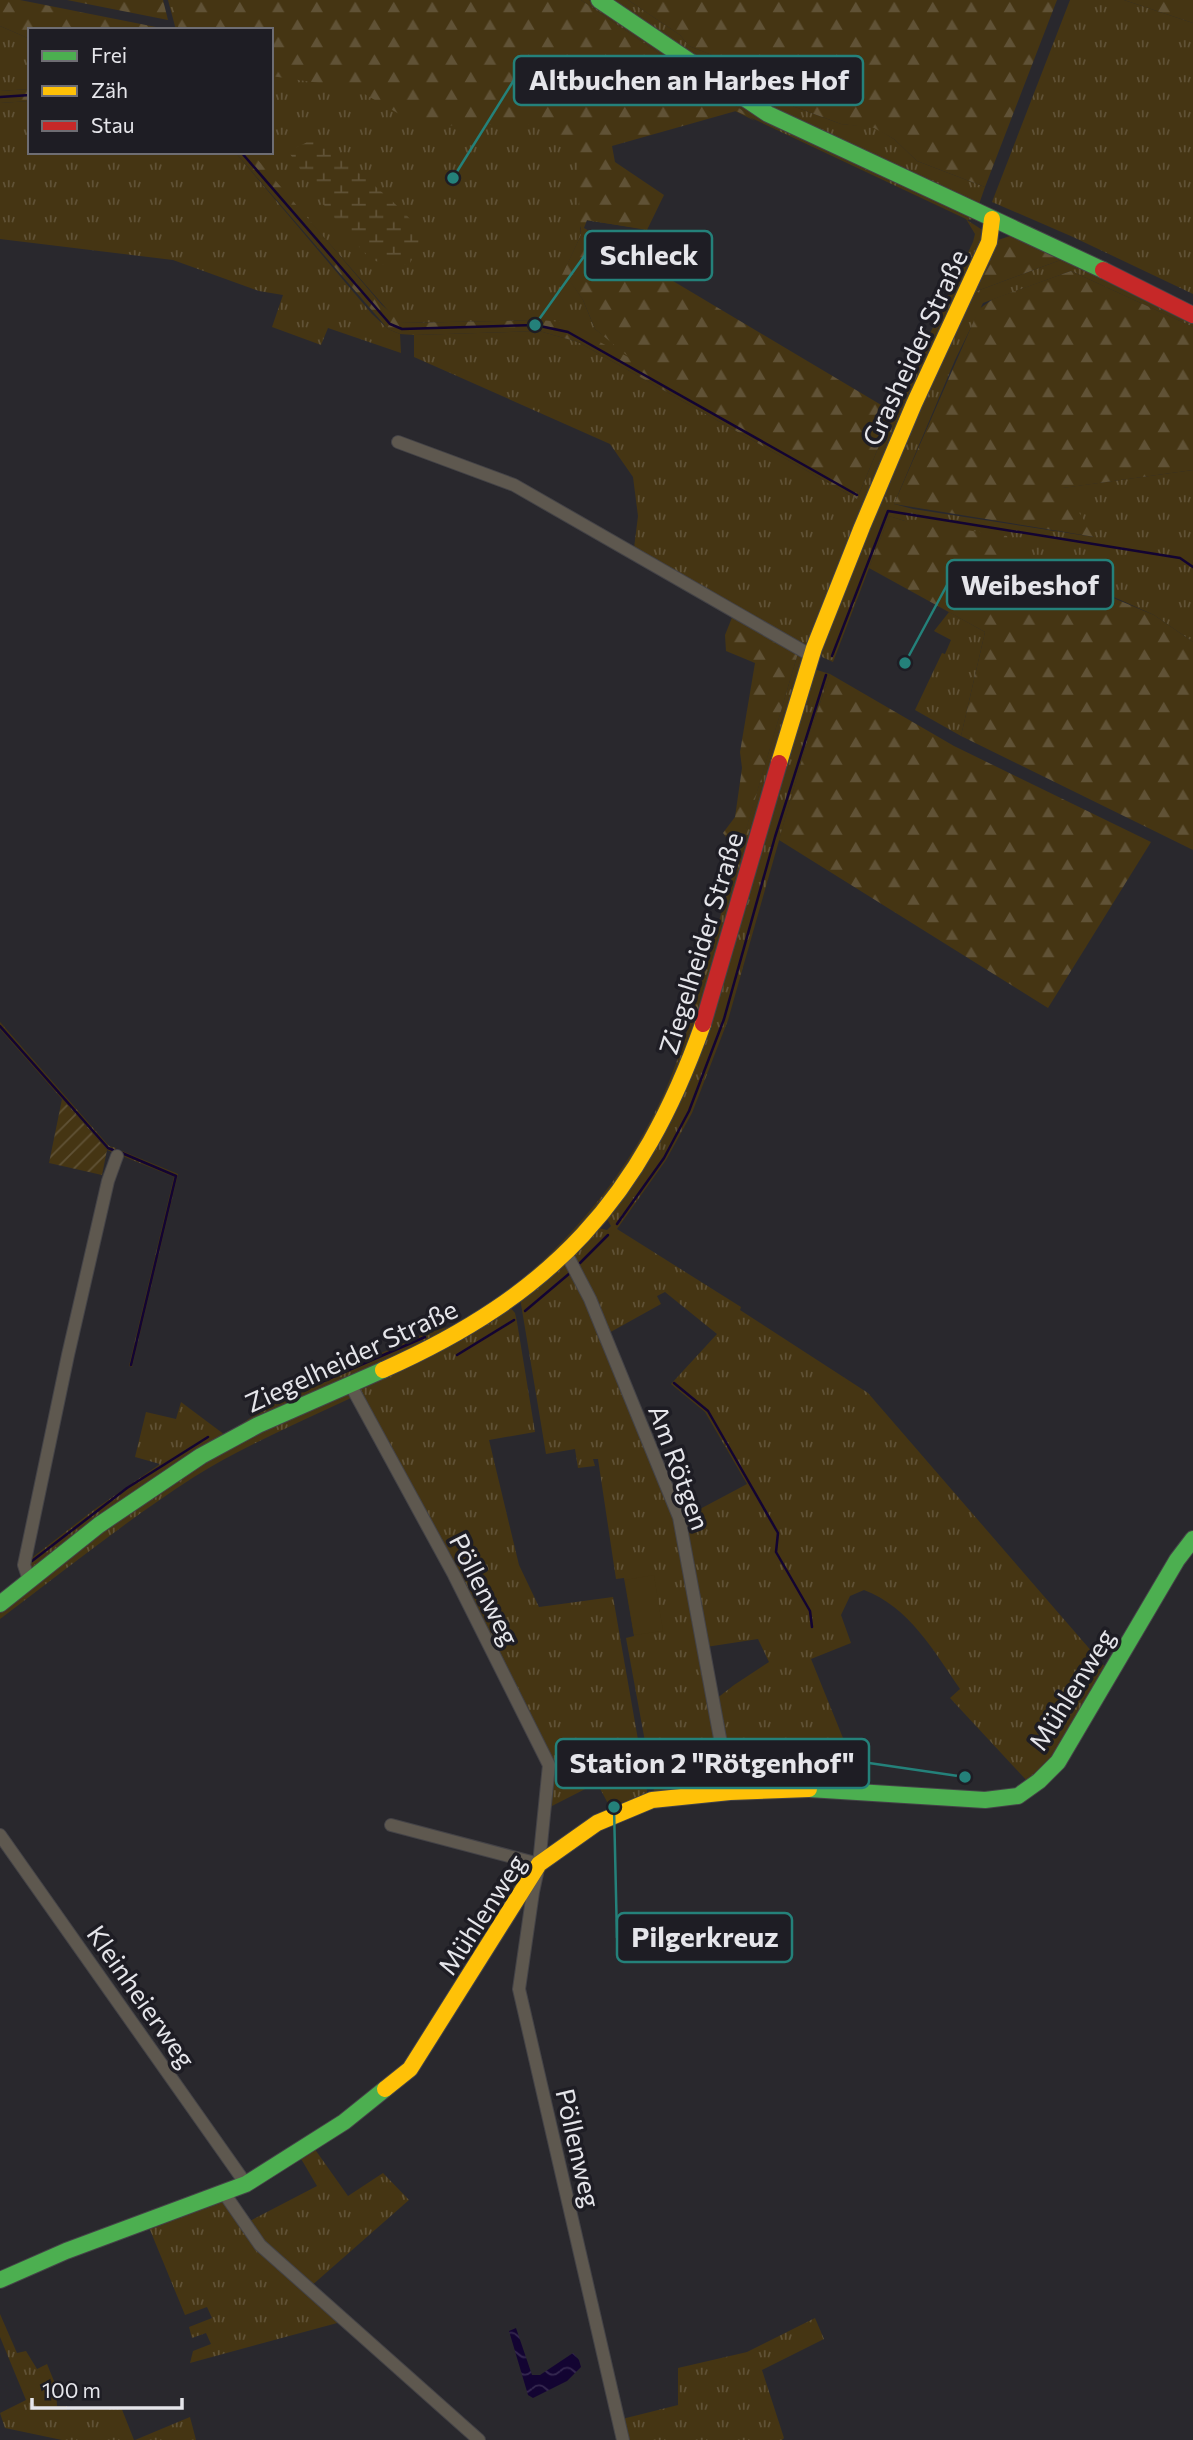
<svg xmlns="http://www.w3.org/2000/svg" width="1193" height="2440" font-family="Commissioner,sans-serif">
  <style>
    .grass { fill: url(#grass-tufts) }
    .forest { fill: url(#forest-firs) }
    .wetland { fill: url(#wetland-marsh) }
    .garden { fill: url(#garden-furrows) }
    .pitch { fill: #453513 }
    .water { fill: url(#water-waves) }
    .lines { fill: none; stroke-linecap: round; stroke-linejoin: round }
    .stream { stroke: #130432; stroke-width: 2.5 }
    .street-casing { stroke: #444347; stroke-width: 14 }
    .fast-casing { stroke: #444347; stroke-width: 18 }
    .slow-casing { stroke: #444347; stroke-width: 18 }
    .jam-casing { stroke: #444347; stroke-width: 18 }
    .street { stroke: #5e584f; stroke-width: 12 }
    .fast { stroke: #4caf50; stroke-width: 16 }
    .slow { stroke: #ffc107; stroke-width: 16 }
    .jam { stroke: #c62828; stroke-width: 16 }
    .labels { text-anchor: middle; dominant-baseline: central; stroke-width: 7; stroke-linejoin: round; paint-order: stroke }
    .street-label { font-size: 26px; fill: #e5e5ea; stroke: #1e1d24 }
    .leader { fill: none; stroke: #24817a; stroke-width: 2.5 }
    .callout-dot { fill: #24817a; stroke: #1e1d24; stroke-width: 2.5 }
    .callout { fill: #1e1d24; stroke: #24817a; stroke-width: 2.5 }
    .callout-label { font-size: 28px; text-anchor: middle; font-weight: bold; fill: #e5e5ea }
  </style>
  <defs>
    <pattern id="grass-tufts" width="24" height="20" patternUnits="userSpaceOnUse" patternTransform="scale(1.75)"><rect width="24" height="20" fill="#453513"/><path d="M3 7l-1-3M5 7V3M7 7l1-3M15 17l-1-3M17 17v-4M19 17l1-3" fill="none" stroke="#605236"/></pattern>
    <pattern id="forest-firs" width="22" height="20" patternUnits="userSpaceOnUse" patternTransform="scale(1.75)"><rect width="22" height="20" fill="#453513"/><path d="M5 1l3.5 6h-7zM16 11l3.5 6h-7z" fill="#605236"/></pattern>
    <pattern id="wetland-marsh" width="20" height="14" patternUnits="userSpaceOnUse" patternTransform="scale(1.75)"><rect width="20" height="14" fill="#453513"/><path d="M1 5h8M5 5V1M11 12h8M15 12V8" fill="none" stroke="#605236"/></pattern>
    <pattern id="garden-furrows" width="10" height="10" patternUnits="userSpaceOnUse" patternTransform="scale(1.75)"><rect width="10" height="10" fill="#453513"/><path d="M-1 1l2-2M0 10L10 0M9 11l2-2" fill="none" stroke="#605236"/></pattern>
    <pattern id="water-waves" width="16" height="10" patternUnits="userSpaceOnUse" patternTransform="scale(1.75)"><rect width="16" height="10" fill="#130432"/><path d="M0 5q4-4 8 0t8 0" fill="none" stroke="#352850"/></pattern>
  </defs>
  <rect width="100%" height="100%" fill="#29282d"/>
  <!-- grass -->
  <g class="grass">
    <path d="M 168,0 L 430,0 L 586,5 L 755,121 L 733,110 L 608,145 L 612,161 L 645,229 L 584,220 L 580,228 L 581,235 L 562,276 L 567,276 L 583,300 L 595,329 L 636,361 L 540,320 L 399,323 L 249,152 L 271,152 L 271,30 L 176,30 Z"/>
    <path d="M 581,0 L 589,0 L 717,87 L 970,216 L 974,219 L 967,220 L 984,231 L 983,244 L 808,645 L 800,643 L 634,548 L 638,516 L 633,477 L 610,444 L 414,357 L 414,335 L 539,331 L 578,342 L 857,499 L 893,412 L 973,242 L 975,234 L 966,219 L 758,121 Z"/>
    <path d="M 604,0 L 628,0 L 680,35 L 689,46 L 717,57 L 735,75 L 779,101 L 841,124 L 874,127 L 894,139 L 917,161 L 985,187 L 978,207 L 780,116 Z"/>
    <path d="M 1070,0 L 1124,0 L 1193,23 L 1193,294 L 1073,237 L 992,202 Z"/>
    <path d="M 0,26 L 30,39 L 30,89 L 0,91 Z"/>
    <path d="M 30,101 L 30,152 L 235,152 L 372,314 L 388,329 L 400,334 L 401,353 L 328,328 L 321,345 L 272,327 L 283,295 L 259,291 L 173,260 L 0,239 L 0,103 Z"/>
    <path d="M 1066,258 L 1193,318 L 1193,327 L 1071,271 L 983,303 L 955,360 L 894,504 L 913,509 L 1094,537 L 1062,488 L 1193,470 L 1193,642 L 1154,615 L 1107,594 L 1018,579 L 905,521 L 889,516 L 833,662 L 822,657 L 821,654 L 867,526 L 969,294 Z"/>
    <path d="M 949,612 L 985,632 L 961,736 L 915,710 L 942,653 L 945,654 L 951,640 L 934,631 Z"/>
    <path d="M 798,653 L 802,656 L 805,666 L 688,1051 L 652,1133 L 594,1217 L 528,1278 L 476,1317 L 460,1324 C 552,1267 629,1179 670,1079 C 692,1023 706,964 723,907 C 748,822 773,738 798,653 Z"/>
    <path d="M 817,670 L 830,674 L 809,735 L 728,1020 L 692,1113 L 666,1160 L 617,1229 L 741,1307 L 740,1310 L 868,1393 L 1107,1669 L 1053,1760 L 1028,1782 L 950,1698 L 960,1689 C 934,1651 909,1607 864,1590 L 850,1596 L 841,1615 L 851,1643 L 811,1659 L 860,1780 L 859,1787 L 736,1786 L 733,1782 L 716,1699 L 734,1685 L 769,1662 L 758,1639 L 706,1647 L 683,1518 L 747,1484 L 705,1412 L 671,1384 L 717,1334 L 665,1292 L 657,1296 L 661,1304 L 607,1334 L 572,1253 L 598,1228 L 607,1230 L 611,1226 L 607,1219 L 654,1149 L 812,673 Z"/>
    <path d="M 0,1022 L 109,1146 L 116,1148 L 114,1153 L 107,1150 L 0,1029 Z"/>
    <path d="M 122,1151 L 178,1174 L 132,1367 L 129,1366 L 174,1177 L 120,1155 Z"/>
    <path d="M 563,1263 L 571,1268 L 675,1514 L 724,1787 L 655,1796 L 626,1638 L 634,1636 L 624,1578 L 616,1579 L 598,1459 L 593,1459 L 595,1466 L 578,1468 L 575,1449 L 546,1454 L 520,1298 Z"/>
    <path d="M 509,1306 L 515,1313 L 517,1322 L 535,1432 L 489,1440 L 519,1565 L 539,1607 L 613,1597 L 647,1791 L 646,1797 L 612,1811 L 597,1783 L 550,1807 L 556,1764 L 517,1694 L 461,1574 L 361,1395 L 361,1386 Z"/>
    <path d="M 455,1325 L 453,1331 L 296,1402 L 31,1571 L 29,1560 L 95,1509 L 160,1464 L 135,1457 L 146,1412 L 176,1419 L 181,1402 L 225,1435 L 281,1397 L 429,1332 Z"/>
    <path d="M 344,1392 L 351,1398 C 298,1423 244,1446 194,1477 C 127,1520 64,1571 0,1619 L 0,1610 L 113,1521 L 229,1446 Z"/>
    <path d="M 314,2148 L 348,2196 L 383,2173 L 409,2200 L 310,2287 L 264,2244 L 248,2222 L 317,2186 L 300,2157 Z"/>
    <path d="M 223,2198 L 341,2322 L 190,2363 L 193,2351 L 211,2344 L 206,2333 L 192,2338 L 189,2327 L 212,2318 L 207,2307 L 185,2315 L 148,2225 Z"/>
    <path d="M 0,2314 L 17,2353 L 26,2351 L 37,2369 L 47,2364 L 56,2386 L 57,2406 L 67,2406 L 67,2410 L 121,2407 L 134,2440 L 62,2440 L 5,2428 L 0,2413 L 26,2400 L 0,2337 Z"/>
    <path d="M 815,2318 L 824,2339 L 762,2370 L 784,2438 L 782,2440 L 627,2440 L 622,2419 L 678,2405 L 678,2368 L 747,2352 Z"/>
    <path d="M 190,2417 L 196,2440 L 135,2440 Z"/>
  </g>
  <!-- forest -->
  <g class="forest">
    <path d="M 0,0 L 20,0 L 171,30 L 30,30 L 30,39 L 0,26 Z"/>
    <path d="M 67,0 L 163,0 L 168,20 Z"/>
    <path d="M 171,0 L 581,0 L 758,121 L 736,111 L 612,146 L 615,162 L 664,195 L 647,230 L 587,220 L 584,228 L 893,412 L 857,499 L 578,342 L 539,331 L 414,335 L 400,334 L 388,329 L 235,152 L 251,152 L 382,305 L 402,323 L 540,320 L 562,322 L 630,358 L 595,329 L 583,300 L 567,277 L 561,277 L 581,235 L 576,146 L 533,124 L 420,126 L 354,88 L 271,76 L 271,30 L 179,30 Z"/>
    <path d="M 628,0 L 1057,0 L 985,187 L 917,161 L 894,139 L 874,128 L 841,124 L 779,101 L 735,75 L 717,57 L 689,46 L 680,35 Z"/>
    <path d="M 1124,0 L 1193,0 L 1193,23 Z"/>
    <path d="M 30,89 L 30,101 L 0,103 L 0,91 Z"/>
    <path d="M 1013,235 L 1066,258 L 969,294 L 993,247 L 998,240 Z"/>
    <path d="M 1071,271 L 1193,327 L 1193,470 L 1063,488 L 1095,537 L 894,504 L 979,309 L 993,299 Z"/>
    <path d="M 889,516 L 905,521 L 1007,536 L 1018,579 L 1058,575 L 1154,615 L 1193,642 L 1193,850 L 961,736 L 985,632 L 869,568 Z"/>
    <path d="M 733,615 L 798,653 L 739,854 L 723,833 L 735,817 L 742,768 L 740,752 L 755,663 L 726,651 L 725,635 Z"/>
    <path d="M 830,674 L 954,746 L 1151,842 L 1048,1008 L 779,840 L 809,735 Z"/>
  </g>
  <!-- wetland -->
  <path class="wetland" d="M 314,139 C 332,150 416,216 420,233 C 423,244 415,254 410,263 L 390,268 L 368,257 L 326,208 L 290,154 L 295,148 Z"/>
  <!-- garden -->
  <path class="garden" d="M 62,1099 L 107,1150 L 102,1175 L 49,1163 Z"/>
  <!-- pitch -->
  <path class="pitch" d="M 654,1575 L 663,1631 L 634,1635 L 625,1580 Z"/>
  <!-- water -->
  <path class="water" d="M 516,2328 L 532,2375 L 540,2375 L 573,2353 L 579,2360 L 581,2367 L 567,2381 L 533,2398 L 528,2395 L 509,2331 Z"/>
  <g class="lines">
    <!-- stream -->
    <g class="stream">
      <path d="M 0,97 L 30,95"/>
      <path d="M 241,152 L 390,324 L 402,329 L 535,325 L 568,332 L 857,495"/>
      <path d="M 832,656 L 888,511 L 1180,558 L 1193,567"/>
      <path d="M 0,1026 L 108,1148 L 113,1150"/>
      <path d="M 122,1153 L 176,1176 L 131,1365"/>
      <path d="M 617,1224 L 664,1158 L 689,1111 L 724,1019 L 775,837 L 826,675"/>
      <path d="M 580,1263 L 608,1235"/>
      <path d="M 525,1311 L 570,1273"/>
      <path d="M 457,1355 L 514,1320"/>
      <path d="M 674,1383 L 708,1411 L 778,1533 L 776,1552 L 810,1611 L 812,1627"/>
      <path d="M 282,1399 L 425,1337"/>
      <path d="M 32,1561 L 127,1488 L 208,1437"/>
    </g>
    <!-- street casing -->
    <g class="street-casing">
      <g id="street">
        <path d="M 398,442 L 514,485 L 812,656"/>
        <path d="M 566,1253 L 590,1299 L 679,1517 L 730,1792"/>
        <path d="M 350,1384 L 454,1575 L 549,1765 L 539,1864 L 533,1892 L 519,1989 L 623,2440"/>
        <path d="M 29,1580 L 24,1565 L 68,1355 L 108,1181 L 117,1156"/>
        <path d="M 391,1825 L 539,1864"/>
        <path d="M 0,1835 L 246,2184"/>
        <path d="M 224,2193 L 260,2245 L 479,2440"/>
      </g>
    </g>
    <!-- fast casing -->
    <g class="fast-casing">
      <g id="fast">
        <path d="M 599,0 L 768,114 L 1103,270"/>
        <path d="M 0,1604 L 99,1525 L 201,1456 L 258,1425 L 383,1370"/>
        <path d="M 809,1789 L 985,1800 L 1018,1796 L 1039,1781 L 1058,1762 L 1177,1560 L 1193,1539"/>
        <path d="M 0,2280 L 66,2251 L 246,2184 L 344,2122 L 385,2089"/>
      </g>
    </g>
    <!-- slow casing -->
    <g class="slow-casing">
      <g id="slow">
        <path d="M 779,763 L 814,648 L 862,527 L 914,404 L 989,242 L 992,219"/>
        <path d="M 383,1370 C 552,1295 641,1199 703,1024"/>
        <path d="M 385,2089 L 410,2069 L 539,1864 L 597,1823 L 652,1800 L 730,1792 L 809,1789"/>
      </g>
    </g>
    <!-- jam casing -->
    <g class="jam-casing">
      <g id="jam">
        <path d="M 1103,270 L 1193,315"/>
        <path d="M 703,1024 L 779,763"/>
      </g>
    </g>
    <!-- street -->
    <use href="#street" class="street"/>
    <!-- fast -->
    <use href="#fast" class="fast"/>
    <!-- slow -->
    <use href="#slow" class="slow"/>
    <!-- jam -->
    <use href="#jam" class="jam"/>
  </g>
  <g class="labels">
    <!-- street labels -->
    <g class="street-label">
      <text transform="translate(914 347) rotate(-65)">Grasheider Straße</text>
      <text transform="translate(700 943) rotate(-73)">Ziegelheider Straße</text>
      <text transform="translate(351 1355) rotate(-25)">Ziegelheider Straße</text>
      <text transform="translate(680 1467) rotate(70)">Am Rötgen</text>
      <text transform="translate(485 1589) rotate(63)">Pöllenweg</text>
      <text transform="translate(1071 1689) rotate(-58)">Mühlenweg</text>
      <text transform="translate(481 1914) rotate(-57)">Mühlenweg</text>
      <text transform="translate(142 1996) rotate(55)">Kleinheierweg</text>
      <text transform="translate(579 2148) rotate(77)">Pöllenweg</text>
    </g>
  </g>
  <!-- callouts -->
  <path class="leader" d="M453 178L514 80M535 325L585 255M905 663L947 585M965 1777L869 1763M614 1807L617 1938"/>
  <g class="callout-dot">
    <circle cx="453" cy="178" r="7"/>
    <circle cx="535" cy="325" r="7"/>
    <circle cx="905" cy="663" r="7"/>
    <circle cx="965" cy="1777" r="7"/>
    <circle cx="614" cy="1807" r="7"/>
  </g>
  <g class="callout">
    <rect x="514" y="56" width="349" height="49" rx="7"/>
    <rect x="585" y="231" width="127" height="49" rx="7"/>
    <rect x="947" y="560" width="166" height="49" rx="7"/>
    <rect x="556" y="1739" width="313" height="49" rx="7"/>
    <rect x="617" y="1913" width="175" height="49" rx="7"/>
  </g>
  <g class="callout-label">
    <text x="689" y="90">Altbuchen an Harbes Hof</text>
    <text x="649" y="265">Schleck</text>
    <text x="1030" y="595">Weibeshof</text>
    <text x="712" y="1773">Station 2 "Rötgenhof"</text>
    <text x="705" y="1947">Pilgerkreuz</text>
  </g>
  <!-- legend -->
  <rect x="28" y="28" width="245" height="126" fill="#1e1d24" stroke="#6e6d73" stroke-width="2"/>
  <rect x="42" y="51" width="35" height="10" fill="#4caf50" stroke="#6e6d73" stroke-width="2"/>
  <text x="91" y="63" font-size="21" fill="#e5e5ea">Frei</text>
  <rect x="42" y="86" width="35" height="10" fill="#ffc107" stroke="#6e6d73" stroke-width="2"/>
  <text x="91" y="98" font-size="21" fill="#e5e5ea">Zäh</text>
  <rect x="42" y="121" width="35" height="10" fill="#c62828" stroke="#6e6d73" stroke-width="2"/>
  <text x="91" y="133" font-size="21" fill="#e5e5ea">Stau</text>
  <!-- scale -->
  <path d="M32 2398v10h150v-10" fill="none" stroke="#e5e5ea" stroke-width="3.5"/>
  <text x="42" y="2398" font-size="21" fill="#e5e5ea" stroke="#1e1d24" stroke-width="5" paint-order="stroke">100 m</text>
</svg>
